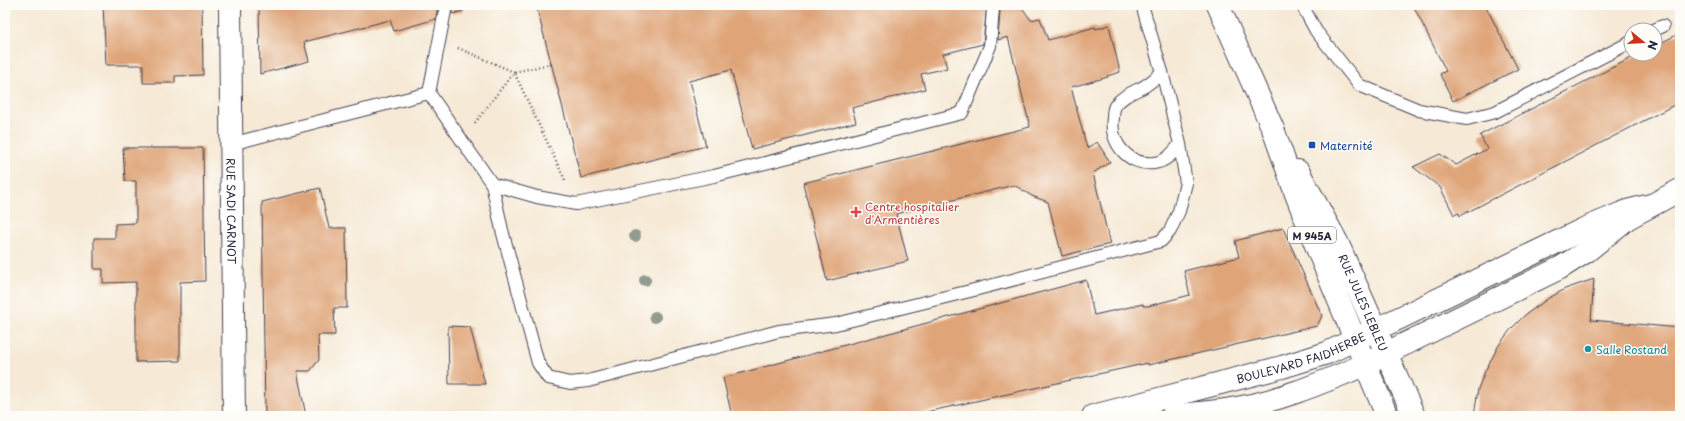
<svg xmlns="http://www.w3.org/2000/svg" width="1685" height="421" font-family="'Playpen Sans',sans-serif">
  <style>
    .building { fill: #dfa478 }
    .lines { fill: none; stroke-linecap: round; stroke-linejoin: round }
    .lane-casing { stroke: #424052; stroke-width: 14 }
    .street-casing { stroke: #424052; stroke-width: 24 }
    .secondary-casing { stroke: #424052; stroke-width: 24 }
    .primary-casing { stroke: #424052; stroke-width: 24 }
    .path { stroke: #424052; stroke-width: 2.5; stroke-dasharray: 1 3; stroke-linecap: butt }
    .lane { stroke: #fff; stroke-width: 12 }
    .street { stroke: #fff; stroke-width: 22 }
    .secondary { stroke: #fff; stroke-width: 22 }
    .primary { stroke: #fff; stroke-width: 22 }
    .tree { fill: #929b8f }
    .transit-dot { fill: #1a4fb4; stroke: #fdfcf7; stroke-width: 1.5 }
    .health-dot { fill: #e0444e; stroke: #fdfcf7; stroke-width: 1.5 }
    .culture-dot { fill: #0f9aa8; stroke: #fdfcf7; stroke-width: 1.5 }
    .labels { text-anchor: middle; dominant-baseline: central; stroke-width: 3; stroke-linejoin: round; paint-order: stroke }
    .shield { fill: #fdfcf7; stroke: #646373; stroke-width: 1 }
    .shield-label { font-size: 10px; font-weight: bold; fill: #22223b }
    .transit-label { font-size: 11px; fill: #164399; stroke: #fdfcf7; text-anchor: start }
    .health-label { font-size: 11px; fill: #be3a42; stroke: #fdfcf7; text-anchor: start }
    .street-label { font-size: 11px; fill: #22223b; stroke: #fdfcf7 }
    .culture-label { font-size: 11px; fill: #0d838f; stroke: #fdfcf7; text-anchor: start }
  </style>
  <rect width="100%" height="100%" fill="#fdfcf7"/>
  <filter id="ink" filterUnits="userSpaceOnUse"><feTurbulence type="fractalNoise" baseFrequency=".025" numOctaves="2"/><feDisplacementMap in="SourceGraphic" scale="8" xChannelSelector="R" yChannelSelector="G"/><feConvolveMatrix kernelMatrix="1 2 1 2 8 2 1 2 1" color-interpolation-filters="sRGB"/></filter>
  <filter id="wash" filterUnits="userSpaceOnUse"><feTurbulence type="fractalNoise" baseFrequency=".012" numOctaves="4" result="noise"/><feDisplacementMap in="SourceGraphic" scale="16" xChannelSelector="R" yChannelSelector="G"/><feGaussianBlur stdDeviation="0.9" result="paint"/><feColorMatrix in="noise" values="0 0 0 0 0 0 0 0 0 0 0 0 0 0 0 0 0 1.4 0 .05"/><feComposite in="paint" operator="in"/></filter>
  <g filter="url(#wash)">
    <rect width="100%" height="100%" fill="#f6e9d5"/>
    <g id="blocks">
      <!-- building -->
      <g class="building">
        <path d="M 103,5 L 202,5 L 203,75 L 175,76 L 175,83 L 143,83 L 143,65 L 106,65 Z"/>
        <path d="M 259,5 L 437,5 L 437,11 L 436,19 L 394,31 L 390,20 L 304,42 L 309,61 L 260,74 Z"/>
        <path d="M 452,5 L 462,5 L 463,11 L 452,14 Z"/>
        <path d="M 536,5 L 987,5 L 983,44 L 943,54 L 947,68 L 921,74 L 925,89 L 852,108 L 856,122 L 752,149 L 731,70 L 689,81 L 706,146 L 581,178 Z"/>
        <path d="M 999,5 L 1020,5 L 1031,20 L 1040,18 L 1048,40 L 1095,27 L 1096,29 L 1109,25 L 1120,72 L 1107,76 L 1108,77 L 1071,87 L 1087,148 L 1097,142 L 1110,162 L 1093,173 L 1110,244 L 1062,256 L 1048,202 L 1032,196 L 1014,185 L 896,214 L 908,261 L 827,281 L 803,183 L 1030,127 L 1008,37 L 998,40 L 1000,10 Z"/>
        <path d="M 1413,5 L 1485,5 L 1518,69 L 1453,101 L 1440,74 L 1446,71 Z"/>
        <path d="M 1680,33 L 1680,102 L 1460,216 L 1459,213 L 1454,215 L 1440,187 L 1413,167 L 1440,154 L 1456,165 L 1487,149 L 1480,135 L 1639,54 L 1655,54 L 1655,46 Z"/>
        <path d="M 123,148 L 203,148 L 205,281 L 180,282 L 180,361 L 136,362 L 136,282 L 103,283 L 103,269 L 94,269 L 94,238 L 115,238 L 115,224 L 136,223 L 136,181 L 125,181 Z"/>
        <path d="M 320,188 L 329,228 L 346,228 L 347,308 L 334,308 L 335,335 L 318,335 L 319,360 L 310,371 L 297,371 L 306,416 L 265,416 L 262,202 Z"/>
        <path d="M 1283,228 L 1322,316 L 1317,326 L 1148,365 L 1148,363 L 908,416 L 732,416 L 723,378 L 1086,280 L 1094,315 L 1143,304 L 1143,306 L 1148,306 L 1190,295 L 1184,271 L 1239,257 L 1235,241 Z"/>
        <path d="M 1594,279 L 1591,320 L 1680,328 L 1680,416 L 1474,416 L 1478,389 L 1485,371 L 1499,345 L 1511,329 L 1525,315 L 1549,298 L 1565,289 Z"/>
        <path d="M 448,326 L 470,327 L 485,384 L 449,384 Z"/>
      </g>
    </g>
  </g>
  <g filter="url(#ink)">
    <use href="#blocks" fill-opacity="0" stroke="#424052" stroke-width="1"/>
    <g class="lines">
      <!-- lane casing -->
      <g class="lane-casing">
        <g id="lane">
          <path d="M 1142,5 L 1162,72"/>
          <path d="M 1302,5 L 1316,31 L 1359,85 L 1419,110 L 1467,119 L 1495,112 L 1631,42"/>
          <path d="M 1654,30 L 1663,26"/>
          <path d="M 429,93 L 445,11 L 444,5"/>
          <path d="M 231,144 L 429,93 L 492,184 L 502,230 L 538,363 L 548,378 L 570,383 L 588,381 L 779,331 L 836,324 L 974,290 L 1161,241 L 1170,231 L 1179,211 L 1186,183 L 1180,144 L 1162,72 C 1157,77 1151,82 1145,86 C 1134,92 1123,95 1115,106 C 1113,110 1113,114 1113,118 C 1109,142 1128,166 1154,163 C 1166,162 1173,153 1180,144"/>
          <path d="M 492,184 L 537,197 L 576,204 L 714,176 L 962,113 L 990,46 L 993,9"/>
        </g>
      </g>
      <!-- street casing -->
      <g class="street-casing">
        <g id="street">
          <path id="s1" d="M 230,5 L 234,416"/>
        </g>
      </g>
      <!-- secondary casing -->
      <g class="secondary-casing">
        <g id="secondary">
          <path id="s2" d="M 1093,416 L 1282,367 L 1327,353 L 1584,229 L 1627,211 L 1651,205"/>
          <path d="M 1172,416 C 1196,413 1219,412 1242,407 C 1279,400 1316,385 1350,371 L 1560,268 L 1587,251 L 1628,218 L 1680,190"/>
        </g>
      </g>
      <!-- primary casing -->
      <g class="primary-casing">
        <g id="primary">
          <path d="M 1218,5 L 1273,129 L 1296,194 L 1317,248 L 1387,416"/>
          <path id="s3" d="M 1298,171 L 1337,242 L 1414,416"/>
        </g>
      </g>
      <!-- path -->
      <g class="path">
        <path d="M 458,48 L 514,72 L 474,124"/>
        <path d="M 551,64 L 514,72 L 566,182"/>
      </g>
      <!-- lane -->
      <use href="#lane" class="lane"/>
      <!-- street -->
      <use href="#street" class="street"/>
      <!-- secondary -->
      <use href="#secondary" class="secondary"/>
      <!-- primary -->
      <use href="#primary" class="primary"/>
    </g>
    <!-- trees -->
    <g class="tree">
      <circle cx="635" cy="236" r="6"/>
      <circle cx="645" cy="280" r="6"/>
      <circle cx="655" cy="317" r="6"/>
    </g>
  </g>
  <!-- markers -->
  <rect class="transit-dot" x="1308" y="141" width="8" height="8" rx="2"/>
  <path class="health-dot" d="M854 206h4v4h4v4h-4v4h-4v-4h-4v-4h4z"/>
  <circle class="culture-dot" cx="1588" cy="349" r="4"/>
  <g class="labels">
    <!-- shield labels -->
    <rect class="shield" x="1288" y="227" width="48" height="16" rx="3"/>
    <g class="shield-label">
      <text x="1312" y="235">M 945A</text>
    </g>
    <!-- transit labels -->
    <g class="transit-label">
      <text x="1320" y="145">Maternité</text>
    </g>
    <!-- health labels -->
    <g class="health-label">
      <text x="865" y="206">Centre hospitalier<tspan x="865" dy="13">d'Armentières</tspan></text>
    </g>
    <!-- street labels -->
    <g class="street-label">
      <text stroke="none"><textPath href="#s1" startOffset="206">RUE SADI CARNOT</textPath></text>
      <text stroke="none"><textPath href="#s3" startOffset="147">RUE JULES LEBLEU</textPath></text>
      <text stroke="none"><textPath href="#s2" startOffset="216">BOULEVARD FAIDHERBE</textPath></text>
    </g>
    <!-- culture labels -->
    <g class="culture-label">
      <text x="1596" y="349">Salle Rostand</text>
    </g>
  </g>
  <!-- margin -->
  <rect width="1685" height="421" fill="none" stroke="#fdfcf7" stroke-width="20"/>
  <!-- north arrow -->
  <g transform="translate(1643 42) rotate(108)"><circle r="19" fill="#fdfcf7" stroke="#a5a5ac"/>
  <path d="M0-3L7 15L0 10L-7 15Z" fill="#c8321e"/>
  <text y="-6" font-size="11" font-weight="bold" text-anchor="middle" fill="#22223b">N</text>
  </g>
</svg>
